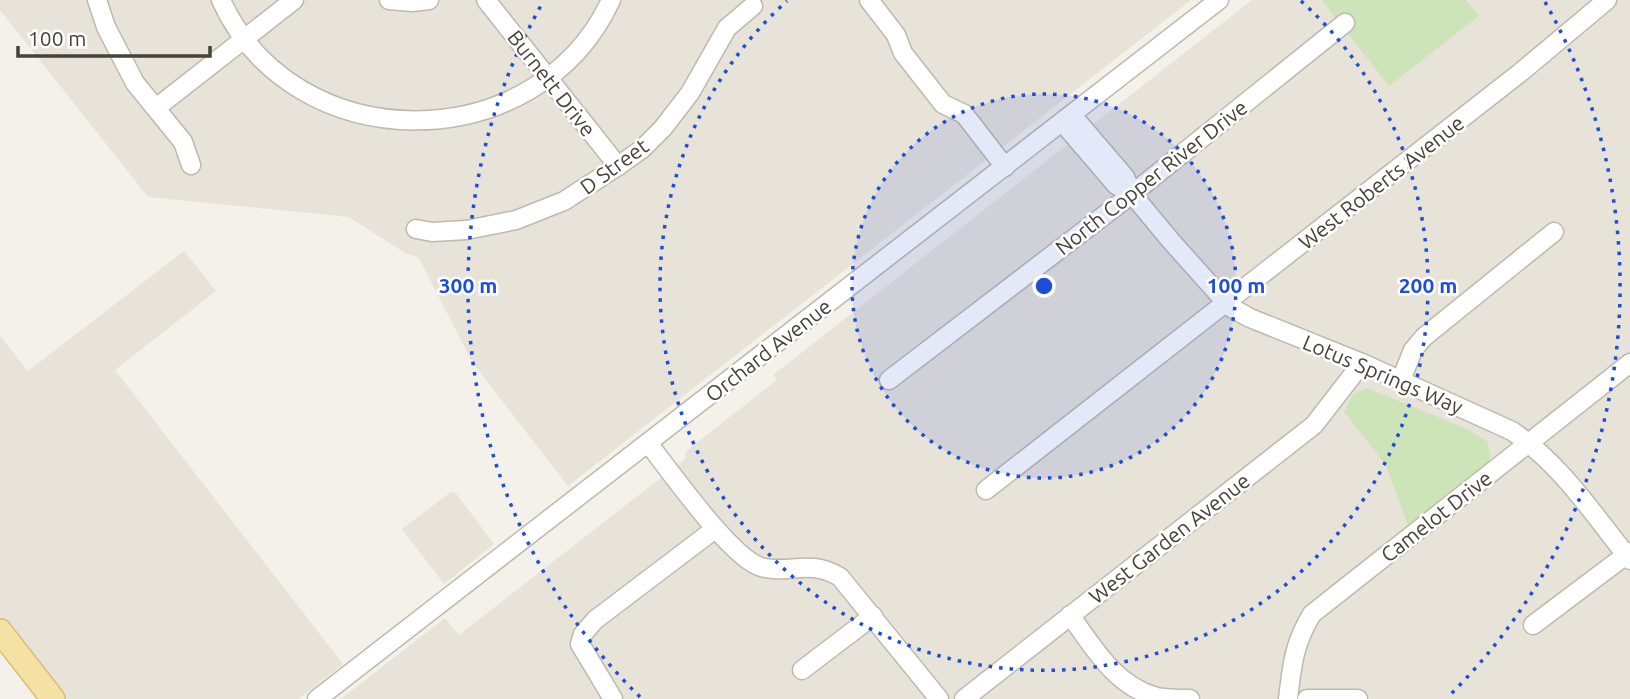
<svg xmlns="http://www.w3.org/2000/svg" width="1630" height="699" font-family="Ubuntu,sans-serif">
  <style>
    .residential { fill: #e7e3d9 }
    .green { fill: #cde3b8 }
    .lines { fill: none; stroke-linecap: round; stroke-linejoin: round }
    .minor-casing { stroke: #beb9ae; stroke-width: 21 }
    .major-casing { stroke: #d8bf74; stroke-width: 26 }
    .minor { stroke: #fff; stroke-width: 18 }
    .major { stroke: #f4e1a3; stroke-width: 23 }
    .ring { fill: none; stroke: #1d4ed8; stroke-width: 3.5; stroke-dasharray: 3.5 7 }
    .labels { text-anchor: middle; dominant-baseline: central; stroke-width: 5; stroke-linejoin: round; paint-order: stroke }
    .street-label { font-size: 21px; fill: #474239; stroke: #fff }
    .centre { fill: #1d4ed8; stroke: #fff; stroke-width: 3.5 }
    .ring-label { font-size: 21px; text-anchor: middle; font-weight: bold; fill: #1d4ed8; stroke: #fff; stroke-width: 5; stroke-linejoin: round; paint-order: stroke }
  </style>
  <rect width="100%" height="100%" fill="#f3f1ea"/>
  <!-- residential -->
  <g class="residential">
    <path d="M 0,0 L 1191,0 L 568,486 L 472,362 L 419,258 L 405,253 L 349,217 L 148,197 L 0,10 Z"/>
    <path d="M 1252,0 L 1630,0 L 1630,699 L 341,699 L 445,618 L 459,635 L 685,459 L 686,451 L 777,380 L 773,375 Z"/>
    <path d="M 184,251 L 216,291 L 115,370 L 343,664 L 298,699 L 61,699 L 0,621 L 0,336 L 28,371 Z"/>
    <path d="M 451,492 L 455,492 L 494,544 L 444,584 L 402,529 Z"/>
  </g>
  <!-- green -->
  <g class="green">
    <path d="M 1322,0 L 1466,0 L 1479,16 L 1389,86 Z"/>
    <path d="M 1367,388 L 1467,429 L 1487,441 L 1491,457 L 1488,462 L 1408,525 L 1386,465 L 1344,412 L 1352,395 Z"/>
  </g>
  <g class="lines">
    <!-- minor casing -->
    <g class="minor-casing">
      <g id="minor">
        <path d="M 97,0 L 106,27 L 135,83 L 183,142 L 191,165"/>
        <path d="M 221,0 C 294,161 537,160 611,0"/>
        <path d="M 389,0 L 412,2 L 429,0"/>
        <path d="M 486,0 L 618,166"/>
        <path d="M 869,0 L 896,35 L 903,53 L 943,104 L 964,114 L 1005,167"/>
        <path d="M 156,108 L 294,0"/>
        <path d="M 1072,115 L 1125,177 L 1132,194 L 1171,241 L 1230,307 L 1250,318 L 1362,363 L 1512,431 C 1561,464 1594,515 1630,560"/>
        <path d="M 1062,122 L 1116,185 L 1123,189"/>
        <path d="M 416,229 L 432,232 L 466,230 L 516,220 L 564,201 L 618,166 L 642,149 L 663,128 L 690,93 L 727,28 L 753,6"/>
        <path d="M 889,380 L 1132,194 L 1345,23"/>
        <path d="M 1401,380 L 1413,350 L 1424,337 L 1554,232"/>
        <path d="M 648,443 C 670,471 731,558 761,567 C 789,575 808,558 840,577 L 939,699"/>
        <path d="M 986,490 L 1521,72 L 1607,0"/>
        <path d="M 1070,615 C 1093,647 1116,687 1157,697 C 1167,699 1180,699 1190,699"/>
        <path d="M 1533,625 L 1630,552"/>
        <path d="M 802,670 L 873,616"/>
        <path d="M 317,699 L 1219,0"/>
        <path d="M 613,699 L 580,644 L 583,634 L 595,620 L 715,529"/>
        <path d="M 964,699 L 1314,425 L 1362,363"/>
        <path d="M 1288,699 C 1292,665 1294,643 1312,614 L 1630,363"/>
        <path d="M 1307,699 L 1358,699"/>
      </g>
    </g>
    <!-- major casing -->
    <g class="major-casing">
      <path id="major" d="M 0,631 L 53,699"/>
    </g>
    <!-- minor -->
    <use href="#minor" class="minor"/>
    <!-- major -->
    <use href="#major" class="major"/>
  </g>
  <!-- distance rings -->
  <circle cx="1044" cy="286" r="192" fill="#1d4ed8" fill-opacity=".12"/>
  <g class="ring">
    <circle cx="1044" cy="286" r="192"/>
    <path d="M1301 1A384 384 0 1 1 787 1"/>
    <path d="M640 697A576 576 0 0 1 543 2M1545 2A576 576 0 0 1 1448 697"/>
  </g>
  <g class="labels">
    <!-- street labels -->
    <g class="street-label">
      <text transform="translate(552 83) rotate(52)">Burnett Drive</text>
      <text transform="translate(614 166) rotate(-36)">D Street</text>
      <text transform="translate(1151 177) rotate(-38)">North Copper River Drive</text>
      <text transform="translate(1381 182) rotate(-38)">West Roberts Avenue</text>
      <text transform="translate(768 350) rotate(-38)">Orchard Avenue</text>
      <text transform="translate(1383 374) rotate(23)">Lotus Springs Way</text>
      <text transform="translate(1436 516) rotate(-38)">Camelot Drive</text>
      <text transform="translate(1169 538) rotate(-38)">West Garden Avenue</text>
    </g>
  </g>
  <circle cx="1044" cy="286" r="10" class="centre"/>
  <g class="ring-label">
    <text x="1236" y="293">100 m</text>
    <text x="1428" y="293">200 m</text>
    <text x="468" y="293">300 m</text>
  </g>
  <!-- scale -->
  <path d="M18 46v10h192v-10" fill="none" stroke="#474239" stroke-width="3.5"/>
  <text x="28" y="46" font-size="21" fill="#474239" stroke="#ffffff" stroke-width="5" paint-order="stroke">100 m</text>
</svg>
